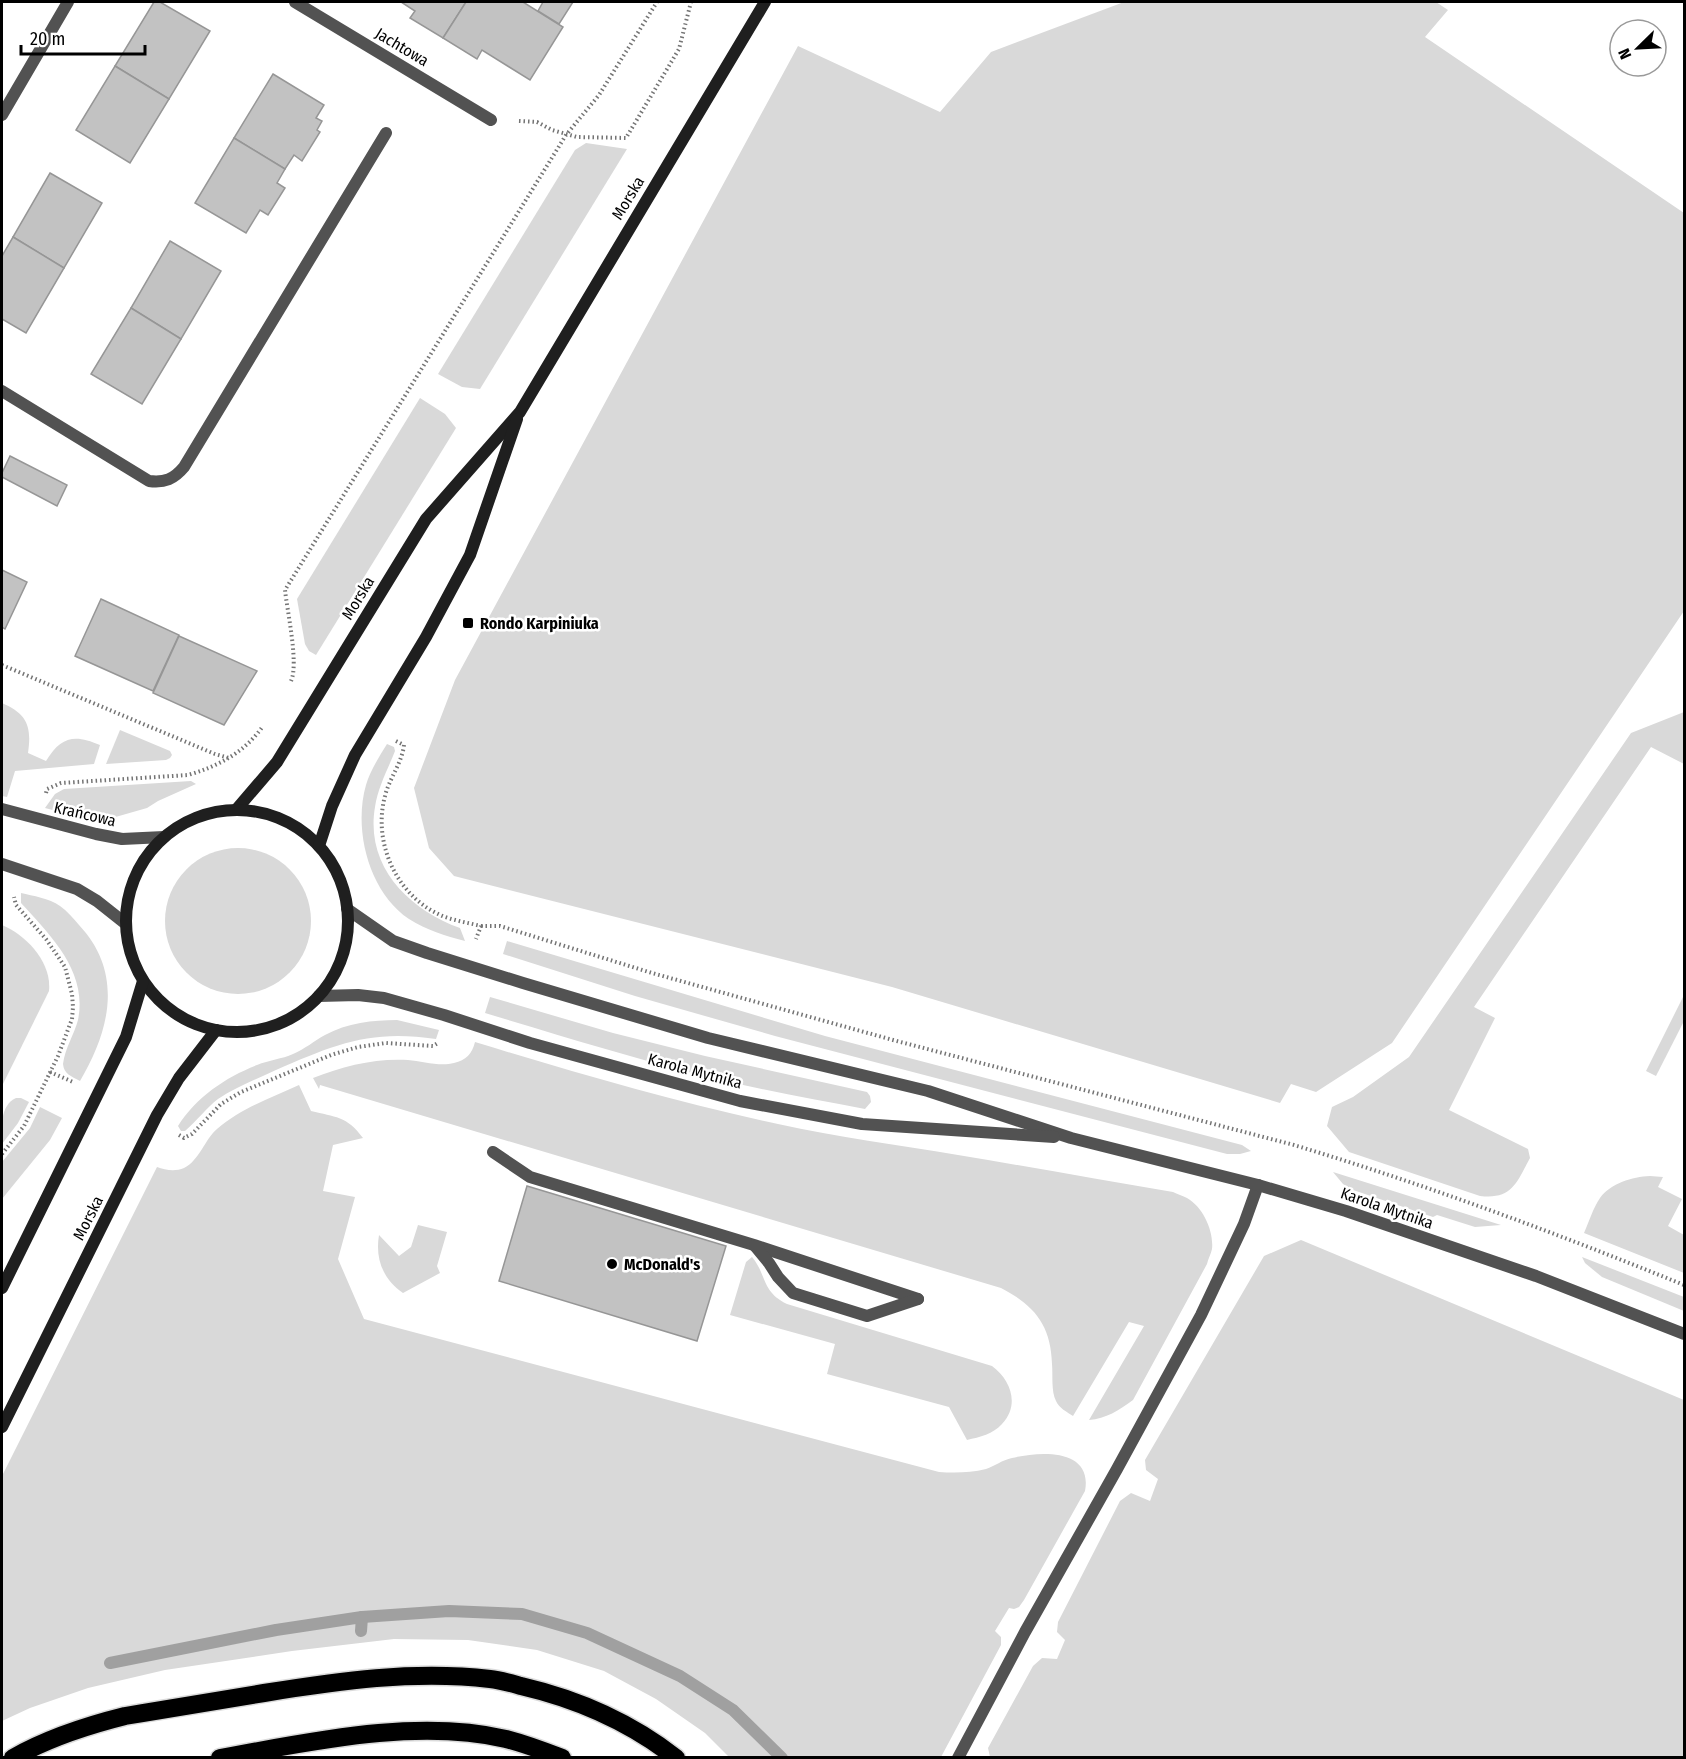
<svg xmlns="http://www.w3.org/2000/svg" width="1686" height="1759" font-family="'Fira Sans Condensed',sans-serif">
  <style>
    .green { fill: #d9d9d9 }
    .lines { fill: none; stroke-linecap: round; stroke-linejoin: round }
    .stream { stroke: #a0a0a0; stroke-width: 12 }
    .building { fill: #c2c2c2; stroke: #969696; stroke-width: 1.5 }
    .motorway-casing { stroke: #dbdbdb; stroke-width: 21 }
    .path { stroke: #747474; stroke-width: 4; stroke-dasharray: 1.5 3; stroke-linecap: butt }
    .service { stroke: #525252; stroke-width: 12 }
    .minor { stroke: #525252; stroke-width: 12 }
    .tertiary { stroke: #525252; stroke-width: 12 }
    .secondary { stroke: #1f1f1f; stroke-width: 12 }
    .motorway { stroke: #000; stroke-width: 18 }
    .poi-dot { fill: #000; stroke: #fff; stroke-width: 2 }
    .labels { text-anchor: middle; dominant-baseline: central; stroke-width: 5; stroke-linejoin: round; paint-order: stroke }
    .street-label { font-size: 16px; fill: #000; stroke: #fff }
    .poi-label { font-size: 16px; font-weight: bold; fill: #000; stroke: #fff; text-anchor: start }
  </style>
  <rect width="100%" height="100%" fill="#fff"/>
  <!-- green -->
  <g class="green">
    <path d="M 1124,2 L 1436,2 L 1448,10 L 1425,37 L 1684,213 L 1684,611 L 1392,1043 L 1316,1092 L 1291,1084 L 1280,1103 L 892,987 L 454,876 L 429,848 L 414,788 L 455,680 L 798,46 L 940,112 L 991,52 Z"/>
    <path d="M 586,143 L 627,149 L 480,389 L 462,387 L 438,374 L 575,150 Z"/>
    <path d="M 420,398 L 445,414 L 456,428 L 316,655 L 309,651 L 305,644 L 297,599 Z"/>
    <path d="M 2,703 C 27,714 32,726 28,753 L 46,761 C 61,736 75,734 100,745 L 94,764 L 15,771 L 7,797 L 2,796 Z"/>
    <path d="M 1684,712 L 1684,764 L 1651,747 L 1474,1007 L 1495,1018 L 1449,1110 L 1528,1149 L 1530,1158 C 1517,1182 1512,1200 1480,1196 L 1349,1152 L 1327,1126 L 1332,1107 L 1353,1097 L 1409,1057 L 1631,733 Z"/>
    <path d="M 120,730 L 170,751 L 172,755 L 170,758 L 166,760 L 106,764 Z"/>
    <path d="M 387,744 L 394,747 L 395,751 C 388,769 378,787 375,807 C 365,866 408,909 460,928 L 465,941 C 445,936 427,930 409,919 C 369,892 353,830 366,785 C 370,771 379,757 387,744 Z"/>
    <path d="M 191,781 L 196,784 L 158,801 L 147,808 L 112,818 L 79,817 L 45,808 L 55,794 L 64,789 Z"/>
    <circle cx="238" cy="921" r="73"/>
    <path d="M 21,893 C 33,896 49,898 60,906 C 67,911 73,918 79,925 C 124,973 110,1030 80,1081 C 71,1076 64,1074 63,1064 C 65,1048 74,1035 78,1020 C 88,971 50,935 21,903 Z"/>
    <path d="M 2,925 C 26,935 52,962 49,991 L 2,1086 Z"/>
    <path d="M 507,941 L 825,1036 L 1242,1145 L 1251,1151 L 1240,1154 L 1227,1154 L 775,1036 L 635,996 L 503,954 Z"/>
    <path d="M 1684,995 L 1684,1021 L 1656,1076 L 1646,1071 Z"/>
    <path d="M 490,997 L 613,1033 L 705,1056 L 867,1092 L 870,1096 L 871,1102 L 865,1109 C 811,1099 757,1089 704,1076 C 630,1057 558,1035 485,1013 Z"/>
    <path d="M 397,1020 L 439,1030 L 436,1039 C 371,1029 335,1044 276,1070 C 257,1079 236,1087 218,1099 C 206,1108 197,1121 185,1131 L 181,1131 L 178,1126 C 196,1097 226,1077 257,1065 C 269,1060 282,1059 293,1054 C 305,1049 314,1041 325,1035 C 347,1023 373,1020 397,1020 Z"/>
    <path d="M 475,1042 C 576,1073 676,1102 778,1124 C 838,1137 898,1145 958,1155 C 1030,1167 1101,1180 1173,1192 C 1177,1194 1183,1196 1187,1198 C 1203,1207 1214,1231 1212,1249 C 1211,1254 1208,1259 1207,1264 L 1133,1400 C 1119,1410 1106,1419 1089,1420 L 1144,1326 L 1129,1322 L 1073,1416 C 1067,1412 1059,1408 1056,1401 C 1051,1391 1053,1376 1052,1364 C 1051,1325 1034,1305 1001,1288 L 320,1085 L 319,1089 L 313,1078 C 343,1066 376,1058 408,1060 C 422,1061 440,1067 454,1063 C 466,1060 472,1054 475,1042 Z"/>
    <path d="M 299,1085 L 311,1111 C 335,1117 347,1116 363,1138 L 333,1145 L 323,1191 L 355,1197 L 338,1259 L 364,1319 L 939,1472 C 954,1473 970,1473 986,1469 C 995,1466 1002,1460 1012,1458 C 1040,1451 1093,1448 1085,1491 L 1024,1600 L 1019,1607 L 1014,1609 L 1009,1608 L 995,1631 L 1001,1637 L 1001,1645 L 941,1757 L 729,1757 L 705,1733 L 656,1699 L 604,1671 L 537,1650 L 468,1640 L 394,1639 L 292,1651 L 165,1670 L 88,1688 L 30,1708 L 2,1721 L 2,1476 L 157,1167 C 165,1170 175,1172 184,1168 C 199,1161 205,1139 217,1129 C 241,1108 271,1098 299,1085 Z"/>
    <path d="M 16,1098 L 21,1098 L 29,1102 L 18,1123 L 2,1144 C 1,1128 0,1105 16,1098 Z"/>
    <path d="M 40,1107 L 62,1118 L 50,1140 L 2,1199 L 2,1162 L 30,1128 Z"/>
    <path d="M 1333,1172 L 1501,1225 L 1475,1227 L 1437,1215 L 1433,1217 L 1353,1190 L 1343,1184 Z"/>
    <path d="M 1650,1176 L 1663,1177 L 1658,1187 L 1682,1199 L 1668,1226 L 1684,1235 L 1684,1273 L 1584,1233 C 1589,1222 1593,1208 1600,1198 C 1611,1183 1632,1177 1650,1176 Z"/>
    <path d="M 418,1225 L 447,1232 L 437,1266 L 440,1273 L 403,1293 C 383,1279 375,1259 379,1235 L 399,1256 L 411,1247 Z"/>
    <path d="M 1301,1240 L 1684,1400 L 1684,1757 L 990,1757 L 988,1748 L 1033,1666 L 1042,1658 L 1057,1659 L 1065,1640 L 1057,1632 L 1058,1622 L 1120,1501 L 1131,1493 L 1150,1501 L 1158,1479 L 1146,1470 L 1145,1460 L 1264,1256 Z"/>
    <path d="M 752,1257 C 767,1275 761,1291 787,1304 L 992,1366 C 1011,1380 1020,1405 1002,1424 C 993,1434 980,1437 967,1440 L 949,1407 L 827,1374 L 835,1344 L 730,1315 L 746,1262 Z"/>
    <path d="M 1582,1257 L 1684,1297 L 1684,1311 L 1602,1277 L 1585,1263 Z"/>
  </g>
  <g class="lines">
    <!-- stream -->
    <g class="stream">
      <path d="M 362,1617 L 449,1611 L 522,1614 L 587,1633 L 680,1676 L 733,1710 L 782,1758"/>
      <path d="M 110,1663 L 276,1630 L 362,1617 L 361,1631"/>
    </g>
  </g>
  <!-- building -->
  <g class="building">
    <path d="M 154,2 L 160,2 L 210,31 L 169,99 L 115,66 Z"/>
    <path d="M 401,2 L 466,2 L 443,38 L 410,18 L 415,11 Z"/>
    <path d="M 466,2 L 523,2 L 563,27 L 530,80 L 482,50 L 477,59 L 443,38 Z"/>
    <path d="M 543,2 L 573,2 L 559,24 L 538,11 Z"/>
    <path d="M 115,66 L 169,99 L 130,163 L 76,130 Z"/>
    <path d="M 273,74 L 324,105 L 316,118 L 322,121 L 317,130 L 320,132 L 302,161 L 294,155 L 285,169 L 234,138 Z"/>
    <path d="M 234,138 L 285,169 L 277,183 L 285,188 L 268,215 L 260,210 L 246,233 L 195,203 Z"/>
    <path d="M 50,173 L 102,203 L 64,268 L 13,237 Z"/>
    <path d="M 13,237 L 64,268 L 26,333 L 2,319 L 2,256 Z"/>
    <path d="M 170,241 L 221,271 L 181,339 L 131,308 Z"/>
    <path d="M 131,308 L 181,339 L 142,404 L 91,374 Z"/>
    <path d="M 10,456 L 67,485 L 57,506 L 2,477 L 2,473 Z"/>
    <path d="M 2,570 L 27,582 L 5,629 L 2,627 Z"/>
    <path d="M 101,599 L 179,635 L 153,691 L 75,656 Z"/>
    <path d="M 179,636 L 257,671 L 224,725 L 153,693 Z"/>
    <path d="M 527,1186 L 726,1246 L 697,1341 L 499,1281 Z"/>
  </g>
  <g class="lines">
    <!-- motorway casing -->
    <g class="motorway-casing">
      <g id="motorway">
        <path d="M 13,1758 C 48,1738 85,1726 125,1716 C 171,1708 217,1701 264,1693 C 338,1681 414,1670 490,1679 C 500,1680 510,1683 521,1686 C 577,1699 630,1722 676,1758"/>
        <path d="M 220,1758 C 310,1742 416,1718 506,1739 C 525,1744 544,1751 562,1758"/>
      </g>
    </g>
    <!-- path -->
    <g class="path">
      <path d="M 519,121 L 537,122 L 552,130 L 577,137 L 626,138 L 679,49 L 691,2"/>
      <path d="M 2,665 L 215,754 L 229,758"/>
      <path d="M 291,681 C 299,664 287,610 285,590 L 566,135 L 599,95 L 657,2"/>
      <path d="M 396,741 L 404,745 C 402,763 389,779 385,796 C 372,844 398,899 445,917 C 457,921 469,923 481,926 L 476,939"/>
      <path d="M 46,793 L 47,789 L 61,783 L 188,775 C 219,766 245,752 263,726"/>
      <path d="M 481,926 L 500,926 L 652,973 L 893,1040 L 1294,1145 C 1427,1185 1556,1233 1684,1285"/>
      <path d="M 50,1072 L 73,1082"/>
      <path d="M 179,1135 L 184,1138 L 192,1134 L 221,1104 L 241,1092 L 331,1055 L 358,1047 L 386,1043 L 433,1046 L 438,1043"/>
      <path d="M 2,1154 L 24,1126 L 58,1056 L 72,1019 L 73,1007 L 72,994 L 65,967 L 46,939 L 16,905 L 14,897"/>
    </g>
    <!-- service -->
    <g class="service">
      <path d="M 493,1152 L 530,1177 L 754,1245 L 918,1299"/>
      <path d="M 755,1246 L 769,1263 L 778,1277 L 793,1293 L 867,1316 L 918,1299"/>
      <path d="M 958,1758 L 1025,1632 L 1117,1469 L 1201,1315 L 1244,1224 L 1258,1185"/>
    </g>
    <!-- minor -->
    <g class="minor">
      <path d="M 295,2 L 491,120"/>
      <path d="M 2,115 L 68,2"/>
      <path d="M 2,391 L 149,481 C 165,483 174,479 184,467 L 386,133"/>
      <path d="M 2,809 L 96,834 L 122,839 L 164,837"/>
      <path d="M 2,864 L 77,889 L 97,901 L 126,924"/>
    </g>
    <!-- tertiary -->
    <g class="tertiary">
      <path d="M 347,909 L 393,941 L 427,953 L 523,983 L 708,1038 L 928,1091 L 1071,1138 L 1258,1185 L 1346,1211 L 1536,1276 L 1684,1334"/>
      <path d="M 319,996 L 358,995 L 384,998 L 444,1015 L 530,1043 L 740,1101 L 862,1124 L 1054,1137"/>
    </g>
    <!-- secondary -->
    <g class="secondary">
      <path d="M 236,810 L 277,762 L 426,519 L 520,412 L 765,2"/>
      <circle cx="237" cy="921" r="111"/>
      <path d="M 319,846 L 332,806 L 355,755 L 426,637 L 470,555 L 517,419"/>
      <path d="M 2,1288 L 126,1037 L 143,981"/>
      <path d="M 2,1427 L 157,1115 L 179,1078 L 216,1030"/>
    </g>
    <!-- motorway -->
    <use href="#motorway" class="motorway"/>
  </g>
  <!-- markers -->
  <g class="poi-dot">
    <rect x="462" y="617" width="12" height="12" rx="3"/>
    <circle cx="612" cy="1264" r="6"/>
  </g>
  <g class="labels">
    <!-- street labels -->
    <g class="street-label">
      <text transform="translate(402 47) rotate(31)">Jachtowa</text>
      <text transform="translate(628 198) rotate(-59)">Morska</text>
      <text transform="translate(358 598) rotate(-59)">Morska</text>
      <text transform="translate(85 814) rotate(13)">Krańcowa</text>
      <text transform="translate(695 1071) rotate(15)">Karola Mytnika</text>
      <text transform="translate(1387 1208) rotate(19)">Karola Mytnika</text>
      <text transform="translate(88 1218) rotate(-63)">Morska</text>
    </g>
    <!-- poi labels -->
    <g class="poi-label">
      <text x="480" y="623">Rondo Karpiniuka</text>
      <text x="624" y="1264">McDonald's</text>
    </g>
  </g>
  <!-- border -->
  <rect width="1686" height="1759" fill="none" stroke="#000000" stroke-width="6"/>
  <!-- north arrow -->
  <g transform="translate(1638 48) rotate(246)"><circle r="28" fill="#ffffff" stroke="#999999" stroke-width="1.5"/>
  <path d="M0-4.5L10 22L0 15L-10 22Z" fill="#000000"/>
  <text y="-9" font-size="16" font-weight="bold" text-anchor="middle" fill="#000000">N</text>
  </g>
  <!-- scale -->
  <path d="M21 45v9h124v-9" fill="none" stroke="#000000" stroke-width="3"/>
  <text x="30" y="45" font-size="18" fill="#000000" stroke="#ffffff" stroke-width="4.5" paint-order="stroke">20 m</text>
</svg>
